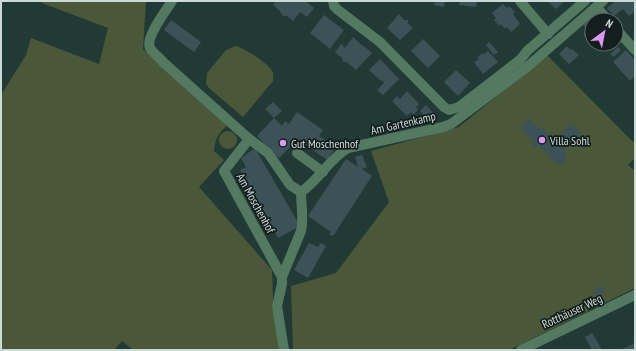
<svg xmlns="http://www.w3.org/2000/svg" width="636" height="351" font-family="'PT Sans Narrow',sans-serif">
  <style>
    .green { fill: #4a5839 }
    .building { fill: #3b5357 }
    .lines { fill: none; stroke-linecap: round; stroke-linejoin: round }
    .minor { stroke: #537960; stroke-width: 10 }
    .poi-dot { fill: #dc99f4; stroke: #141f1d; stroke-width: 1.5 }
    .labels { text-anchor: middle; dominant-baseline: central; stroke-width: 3.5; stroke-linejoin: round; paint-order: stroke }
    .street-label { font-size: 12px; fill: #ccdad7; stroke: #141f1d }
    .poi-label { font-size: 12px; fill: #ccdad7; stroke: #141f1d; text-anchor: start }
  </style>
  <rect width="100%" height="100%" fill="#223a36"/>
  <!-- green -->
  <g class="green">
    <path d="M 43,1 L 146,1 L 143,49 L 229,124 C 219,132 215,138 214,151 L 224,160 L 199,187 L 272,270 L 273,299 L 282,350 L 133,350 L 122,341 L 114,350 L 1,350 L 1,95 L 26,55 L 31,38 L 99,64 L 108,28 L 42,3 Z"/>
    <path d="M 236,46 C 244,48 268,63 272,71 C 274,74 273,78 273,81 L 243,117 L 209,88 L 206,84 L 207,73 L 226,50 Z"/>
    <path d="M 547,55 L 635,144 L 635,158 L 628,165 L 635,171 L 635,288 L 509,350 L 293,350 L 291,286 L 336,273 L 389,202 L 371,151 L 459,127 Z"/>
    <circle cx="228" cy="140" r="9"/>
  </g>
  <!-- building -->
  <g class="building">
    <path d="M 276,1 L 305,1 L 314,8 L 307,17 L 300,12 L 293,21 L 287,16 L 283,16 L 279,10 L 273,5 Z"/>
    <path d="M 435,1 L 445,1 L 444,7 L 434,5 Z"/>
    <path d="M 460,1 L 477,1 L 476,7 L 459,5 Z"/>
    <path d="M 547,1 L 565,1 L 556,9 Z"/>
    <path d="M 616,1 L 632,1 L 635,4 L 635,11 L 629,16 L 623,9 L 614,16 L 607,8 Z"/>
    <path d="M 503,4 L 507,8 L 509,6 L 515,12 L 513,14 L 520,24 L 511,32 L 507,27 L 505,29 L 501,24 L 499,26 L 494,20 L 496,18 L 492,13 Z"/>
    <path d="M 399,14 L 404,20 L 408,20 L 408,23 L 413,28 L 400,40 L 387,28 Z"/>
    <path d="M 324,15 L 344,30 L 330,49 L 310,33 Z"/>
    <path d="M 171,20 L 201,42 L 194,52 L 164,30 Z"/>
    <path d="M 589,20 L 592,23 L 592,41 L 589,38 L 588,39 L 583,34 L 589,28 L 588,26 L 586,28 L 583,25 Z"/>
    <path d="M 353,37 L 364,47 L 365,47 L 372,53 L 356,70 L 347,62 L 343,62 L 342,58 L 335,52 L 341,44 L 345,48 Z"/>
    <path d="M 423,39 L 440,56 L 428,68 L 411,51 Z"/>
    <path d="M 489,42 L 498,52 L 494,55 L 486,45 Z"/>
    <path d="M 567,46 L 571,50 L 572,49 L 579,55 L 569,64 L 559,54 Z"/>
    <path d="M 618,47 L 621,50 L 614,57 L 610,54 Z"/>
    <path d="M 626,50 L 635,60 L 635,76 L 630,81 L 613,62 Z"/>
    <path d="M 488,51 L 498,62 L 483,74 L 474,62 L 479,59 L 477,57 L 483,53 L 484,54 Z"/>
    <path d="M 380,59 L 399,79 L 383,95 L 377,90 L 384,83 L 382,80 L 381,81 L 369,70 Z"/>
    <path d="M 456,70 L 470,83 L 458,96 L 444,82 Z"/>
    <path d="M 407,91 L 419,104 L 416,107 L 418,110 L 413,115 L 411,112 L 407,116 L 392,101 L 397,96 L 400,99 Z"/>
    <path d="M 273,102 L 282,111 L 274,118 L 265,109 Z"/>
    <path d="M 426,105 L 434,114 L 431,117 L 429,115 L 426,118 L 420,111 Z"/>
    <path d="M 297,112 L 323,130 L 319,136 L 336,147 L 327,160 L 298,139 L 279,158 L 257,136 L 274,118 L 282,126 L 285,121 L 289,124 Z"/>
    <path d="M 529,119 L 541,130 L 544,128 L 545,131 L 549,134 L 548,136 L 555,142 L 558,138 L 557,138 L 571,124 L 581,133 L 564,151 L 566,153 L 567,159 L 564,163 L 562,164 L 556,163 L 539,146 L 535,148 L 532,145 L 532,139 L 520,128 Z"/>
    <path d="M 255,148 L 300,226 L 278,238 L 240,170 L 246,167 L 241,158 Z"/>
    <path d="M 362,155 L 367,167 L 362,169 L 372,176 L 333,236 L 329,234 L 331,232 L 308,216 L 346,159 L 358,167 L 355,157 Z"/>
    <path d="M 309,243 L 318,247 L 321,243 L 326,246 L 308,278 L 294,270 Z"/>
    <path d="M 603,286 L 605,292 L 595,296 L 593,291 Z"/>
    <path d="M 592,333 L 594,336 L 602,350 L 592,350 L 585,337 Z"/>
    <path d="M 635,343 L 635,350 L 620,350 L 631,345 Z"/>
  </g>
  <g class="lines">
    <!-- minor -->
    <g class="minor">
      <path d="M 172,1 C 166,11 145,37 150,48 C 153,53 160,58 163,62 L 248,138 L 246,143 L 224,171 L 282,277 L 282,284 L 277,306 L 284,350"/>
      <path d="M 333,1 L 334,6 L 338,10 L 380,42 L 444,107 L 449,110 L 459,107 L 521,59 L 527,51 L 585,1"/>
      <path d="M 520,1 L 548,34"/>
      <path d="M 596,7 L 608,20"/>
      <path d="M 616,29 L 635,50"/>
      <path d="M 248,138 L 268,153 L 290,185 L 301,192"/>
      <path d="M 297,153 L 323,172"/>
      <path d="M 282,277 L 301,231 C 304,219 301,205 301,192 C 319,180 329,159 348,148 L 443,127 L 451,124 L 527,67 L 603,1"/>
      <path d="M 521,350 L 635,295"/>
    </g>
  </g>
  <!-- markers -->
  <g class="poi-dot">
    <circle cx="542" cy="140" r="4"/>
    <circle cx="283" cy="143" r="4"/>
  </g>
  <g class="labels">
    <!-- street labels -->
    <g class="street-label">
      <text transform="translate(403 123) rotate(-13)">Am Gartenkamp</text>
      <text transform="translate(256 203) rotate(61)">Am Moschenhof</text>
      <text transform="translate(572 311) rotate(-25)">Rotthäuser Weg</text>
    </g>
    <!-- poi labels -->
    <g class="poi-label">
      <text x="550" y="140">Villa Sohl</text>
      <text x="291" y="143">Gut Moschenhof</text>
    </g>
  </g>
  <!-- border -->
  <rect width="636" height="351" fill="none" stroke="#ccdad7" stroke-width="4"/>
  <!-- north arrow -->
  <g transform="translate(604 32) rotate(32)"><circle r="19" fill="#141f1d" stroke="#5e6a67"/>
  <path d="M0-3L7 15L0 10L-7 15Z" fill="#dc99f4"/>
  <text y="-6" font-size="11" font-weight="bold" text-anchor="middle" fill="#ccdad7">N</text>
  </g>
</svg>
